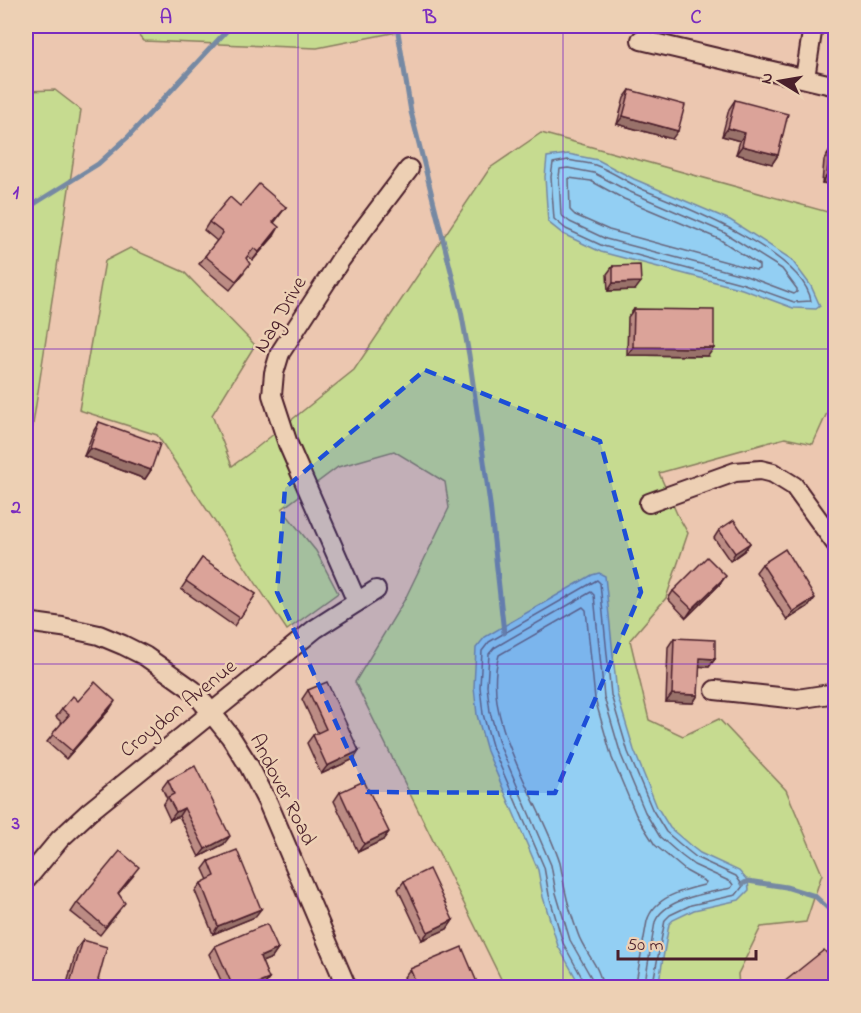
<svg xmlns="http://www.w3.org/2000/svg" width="861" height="1013" font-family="'Indie Flower',sans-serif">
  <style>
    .green { fill: #c6db90; stroke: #887d5e; stroke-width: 1.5 }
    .water { fill: #93cff3; stroke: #7689a3; stroke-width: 1.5 }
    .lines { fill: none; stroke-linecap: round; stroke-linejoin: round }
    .shore { stroke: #67657b; stroke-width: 1.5 }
    .stream { stroke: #7689a3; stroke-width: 5 }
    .street-casing { stroke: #4a1f2b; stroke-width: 22 }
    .street { stroke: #edd0b4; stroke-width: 18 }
    .wall { fill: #bc8c84; stroke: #4a1f2b; stroke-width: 1.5 }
    .shaded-wall { fill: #99726b; stroke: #4a1f2b; stroke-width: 1.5 }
    .building { fill: #dba399; stroke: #4a1f2b; stroke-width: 1.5 }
    .marked { fill: #1d4ed8; fill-opacity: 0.2; stroke: #1d4ed8; stroke-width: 4.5; stroke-dasharray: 12 8; stroke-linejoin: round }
    .grid { fill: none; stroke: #7b2cbf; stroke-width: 1.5; stroke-opacity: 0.55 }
    .labels { text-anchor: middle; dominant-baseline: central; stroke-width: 5; stroke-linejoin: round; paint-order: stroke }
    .street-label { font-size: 21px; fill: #4a1f2b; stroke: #edd0b4 }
    .neatline { fill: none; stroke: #7b2cbf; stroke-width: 2 }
    .grid-label { font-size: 20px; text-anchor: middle; font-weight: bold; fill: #7b2cbf }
  </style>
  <rect width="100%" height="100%" fill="#ecc7b0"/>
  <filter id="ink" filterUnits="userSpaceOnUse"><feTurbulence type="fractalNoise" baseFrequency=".0167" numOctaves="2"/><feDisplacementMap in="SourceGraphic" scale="12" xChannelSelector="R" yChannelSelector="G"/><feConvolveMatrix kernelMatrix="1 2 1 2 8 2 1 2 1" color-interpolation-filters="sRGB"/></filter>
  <g filter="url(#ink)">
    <!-- green -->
    <g class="green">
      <path d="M 131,26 L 427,26 L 317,48 L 144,41 Z"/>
      <path d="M 55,90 L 81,110 L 26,470 L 26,91 Z"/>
      <path d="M 541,133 L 835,214 L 835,395 L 813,444 L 785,438 L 659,473 L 677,514 L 688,533 L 666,598 L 630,640 L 649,720 L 683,736 L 719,719 L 786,790 L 822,874 L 806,922 L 761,927 L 738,974 L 739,987 L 505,987 L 355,682 L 405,599 L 449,508 L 445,482 L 394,451 L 338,467 L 282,509 L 316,551 L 338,593 L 287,630 L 157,435 L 79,410 L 105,261 L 130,248 L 184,272 L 255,345 L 212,415 L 232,466 L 250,453 L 354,370 L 490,168 Z"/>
    </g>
    <!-- water -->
    <g class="water">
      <path d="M 568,154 L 598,160 L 634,179 L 730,220 L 791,259 L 811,286 L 820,306 L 816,309 L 793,308 L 742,289 L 601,252 L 563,234 L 548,222 L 545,177 L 547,157 Z"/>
      <path d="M 599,573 L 605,576 L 617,694 L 634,750 L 657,807 L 670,828 L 691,846 L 700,853 L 739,871 L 748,881 L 749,890 L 739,900 L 694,910 L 673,920 L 669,924 L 658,987 L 581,987 L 558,946 L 543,897 L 538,870 L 487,751 L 477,715 L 474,687 L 476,648 L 485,637 L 592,575 Z"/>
    </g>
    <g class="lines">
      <!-- shore -->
      <g class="shore">
        <path d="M 568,160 C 577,162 587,163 595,165 C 612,171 628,183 644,190 C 685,207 804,253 811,301 L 794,302 L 744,284 L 603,246 L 566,229 L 554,219 L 551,177 L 553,163 Z"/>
        <path d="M 568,168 L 594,173 L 628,191 L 723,232 L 782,269 L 797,289 L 797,292 L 794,294 L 746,276 L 606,239 L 570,222 L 561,215 L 559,177 L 560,169 Z"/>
        <path d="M 569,178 L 591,181 L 624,199 L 719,239 L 759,265 L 759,269 L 756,270 L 609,230 L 575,215 L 570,210 Z"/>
        <path d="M 586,988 L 585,983 L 563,943 L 549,895 L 544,867 L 493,749 L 483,714 L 480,687 L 482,651 L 489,642 L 597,580 L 600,583 L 611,695 L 628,752 L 652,809 L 666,832 L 687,850 L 697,858 L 736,876 L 743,886 L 736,895 L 691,905 L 670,915 L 665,920 L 652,988"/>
        <path d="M 593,988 L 592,979 L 570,940 L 556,893 L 551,865 L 500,746 L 490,712 L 487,686 L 489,654 L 494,648 L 591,592 L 594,595 L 604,697 L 621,755 L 645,812 L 660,837 L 682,856 L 694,865 L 731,882 L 733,885 L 731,888 C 709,893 664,898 655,922 L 644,988"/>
        <path d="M 602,988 C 602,968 584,952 578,934 C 573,920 568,905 565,890 C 563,881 562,872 560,863 C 541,802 480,722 499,655 L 583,607 L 586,610 L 595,699 L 612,758 L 636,815 L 655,845 L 686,871 L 706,882 L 704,885 C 683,890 654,897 647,921 L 635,988"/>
      </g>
      <!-- stream -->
      <g class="stream">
        <path d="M 397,26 L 411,112 L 461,311 L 469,355 L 490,504 L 504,633"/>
        <path d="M 26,209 L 98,164 L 129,136 L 231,26"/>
        <path d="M 743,884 L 748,881 L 786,887 L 815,896 L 836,916"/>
      </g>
      <!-- street casing -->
      <g class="street-casing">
        <g id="street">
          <path d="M 641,40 L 836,86"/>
          <path d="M 805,78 L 813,26"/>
          <path d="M 649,503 L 735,472 L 761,470 L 773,473 L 794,486 L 836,544"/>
          <path d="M 357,602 L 288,444 L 272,395 L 274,373 L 280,353 L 341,259 L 409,169"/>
          <path d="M 26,622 L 62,627 L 99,635 L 123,645 L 145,656 L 193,690 L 230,736 L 249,766 L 268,803 L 347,988"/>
          <path d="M 715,690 L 797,699 L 836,693"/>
          <path d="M 26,880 L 60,839 L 89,812 L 315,629 L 376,590"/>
        </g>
      </g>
      <!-- street -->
      <use href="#street" class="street"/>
    </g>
    <!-- wall -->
    <g class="wall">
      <path d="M 630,90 L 672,139 L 617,124 L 624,98 Z"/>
      <path d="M 735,100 L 778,155 L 772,164 L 736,154 L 740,141 L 722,136 L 729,109 Z"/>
      <path d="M 829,152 L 836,153 L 836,185 L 822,183 L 824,160 Z"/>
      <path d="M 240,206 L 286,207 L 274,223 L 274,236 L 253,260 L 248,256 L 246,258 L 244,273 L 230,290 L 199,264 L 217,241 L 204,230 L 209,222 Z"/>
      <path d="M 613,266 L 635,290 L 608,291 L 607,274 Z"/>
      <path d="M 634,309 L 708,356 L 627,355 L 628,317 Z"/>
      <path d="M 99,422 L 151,470 L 145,479 L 84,456 L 94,430 Z"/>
      <path d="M 719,530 L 750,543 L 744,551 L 730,561 L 714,538 Z"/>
      <path d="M 202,558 L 256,594 L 234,626 L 181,589 Z"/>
      <path d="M 762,564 L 809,606 L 787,620 L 756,572 Z"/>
      <path d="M 720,584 L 686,618 L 668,599 L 673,591 Z"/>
      <path d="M 674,638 L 715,659 L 709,667 L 699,666 L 698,695 L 693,703 L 666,702 L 668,647 Z"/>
      <path d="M 308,690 L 354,759 L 321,774 L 307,743 L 313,735 L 318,733 L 302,699 Z"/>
      <path d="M 78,701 L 110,709 L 66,759 L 47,742 L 62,723 L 56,717 L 62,709 Z"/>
      <path d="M 168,780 L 224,844 L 199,857 L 179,816 L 170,820 L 163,805 L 167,799 L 162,788 Z"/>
      <path d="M 340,792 L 383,840 L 358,852 L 334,801 Z"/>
      <path d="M 209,861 L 255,917 L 213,934 L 195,891 L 201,883 L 208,880 L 203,869 Z"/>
      <path d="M 134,875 L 118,894 L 119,911 L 100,935 L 71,912 L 77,903 Z"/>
      <path d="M 404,881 L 453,920 L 447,929 L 422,940 L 398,889 Z"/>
      <path d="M 83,940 L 98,980 L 108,987 L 66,987 L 77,948 Z"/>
      <path d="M 215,946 L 278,949 L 272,958 L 262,962 L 269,979 L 263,987 L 224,987 L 209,954 Z"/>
      <path d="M 410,969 L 479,987 L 409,987 L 404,977 Z"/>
    </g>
    <!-- shaded-wall -->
    <g class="shaded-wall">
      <path d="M 623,116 L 678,131 L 672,139 L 617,124 Z"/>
      <path d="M 728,128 L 745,133 L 740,141 L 722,136 Z"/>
      <path d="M 742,146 L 778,155 L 772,164 L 736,154 Z"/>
      <path d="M 827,175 L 836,176 L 836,185 L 822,183 Z"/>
      <path d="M 279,227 L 274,236 L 253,260 L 259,252 Z"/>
      <path d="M 641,282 L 635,290 L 608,291 L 613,283 Z"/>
      <path d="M 633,347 L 714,348 L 708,356 L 627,355 Z"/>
      <path d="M 90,448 L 151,470 L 145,479 L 84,456 Z"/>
      <path d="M 750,543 L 744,551 L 730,561 L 735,553 Z"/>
      <path d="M 726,576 L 720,584 L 686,618 L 692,609 Z"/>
      <path d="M 815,598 L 809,606 L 787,620 L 793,612 Z"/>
      <path d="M 700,658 L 715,659 L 709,667 L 694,666 Z"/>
      <path d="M 672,694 L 698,695 L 693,703 L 666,702 Z"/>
      <path d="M 115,701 L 110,709 L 66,759 L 72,751 Z"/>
      <path d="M 359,751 L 354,759 L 321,774 L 327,766 Z"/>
      <path d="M 184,808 L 179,816 L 170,820 L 176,812 Z"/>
      <path d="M 389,832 L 383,840 L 358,852 L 364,844 Z"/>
      <path d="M 230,836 L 224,844 L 199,857 L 205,849 Z"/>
      <path d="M 261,909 L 255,917 L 213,934 L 218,926 Z"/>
      <path d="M 453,920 L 447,929 L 422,940 L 428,932 Z"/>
      <path d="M 278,949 L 272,958 L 254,965 L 260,957 Z"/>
      <path d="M 836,975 L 836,978 L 824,987 L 820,987 Z"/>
      <path d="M 269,979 L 263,987 L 249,987 Z"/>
    </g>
    <!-- building -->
    <g class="building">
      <path d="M 630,90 L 685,105 L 678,131 L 623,116 Z"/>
      <path d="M 735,100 L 788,114 L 778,155 L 742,146 L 745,133 L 728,128 Z"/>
      <path d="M 829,152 L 836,153 L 836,176 L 827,175 Z"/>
      <path d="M 259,184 L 286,207 L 273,222 L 279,227 L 259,252 L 254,248 L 246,258 L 250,264 L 236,281 L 205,256 L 223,233 L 209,222 L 230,197 L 240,206 Z"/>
      <path d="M 640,265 L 641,282 L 613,283 L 613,266 Z"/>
      <path d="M 634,309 L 714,310 L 714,348 L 633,347 Z"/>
      <path d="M 99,422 L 160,444 L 151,470 L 90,448 Z"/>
      <path d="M 734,520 L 750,543 L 735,553 L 719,530 Z"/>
      <path d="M 785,549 L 815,598 L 793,612 L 762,564 Z"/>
      <path d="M 707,557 L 726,576 L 692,609 L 673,591 Z"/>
      <path d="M 202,558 L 256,594 L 240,618 L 186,581 Z"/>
      <path d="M 674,638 L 715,640 L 715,659 L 700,658 L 698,695 L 672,694 Z"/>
      <path d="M 95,682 L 115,701 L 72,751 L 52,734 L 69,715 L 62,709 L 73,696 L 78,701 Z"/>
      <path d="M 327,682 L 359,751 L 327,766 L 313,735 L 326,729 L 308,690 Z"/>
      <path d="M 195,766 L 230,836 L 205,849 L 184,808 L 176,812 L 168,797 L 174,794 L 168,780 Z"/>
      <path d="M 364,781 L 389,832 L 364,844 L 340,792 Z"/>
      <path d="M 26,789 L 32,794 L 26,801 Z"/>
      <path d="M 237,850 L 261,909 L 218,926 L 201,883 L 215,876 L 209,861 Z"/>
      <path d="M 120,851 L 139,867 L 118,893 L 125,903 L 105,927 L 77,903 Z"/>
      <path d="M 429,869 L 453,920 L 428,932 L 404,881 Z"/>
      <path d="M 267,924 L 278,949 L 260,957 L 269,979 L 249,987 L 233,987 L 215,946 Z"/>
      <path d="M 83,940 L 107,947 L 98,980 L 108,986 L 108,987 L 69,987 Z"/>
      <path d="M 462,947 L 479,987 L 418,987 L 410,969 Z"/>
      <path d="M 824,950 L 836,964 L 836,975 L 820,987 L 781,987 L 779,986 Z"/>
    </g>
  </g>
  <!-- marked area -->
  <path class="marked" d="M 425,370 L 600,441 L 641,592 L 555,793 L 367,792 L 277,592 L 285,488 Z"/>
  <!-- grid -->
  <path class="grid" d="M 298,26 L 298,988M 563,26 L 563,988M 26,349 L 836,349M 26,664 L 836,664"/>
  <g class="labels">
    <!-- street labels -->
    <g class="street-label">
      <text transform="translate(281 315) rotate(-60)">Nag Drive</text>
      <text transform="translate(179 709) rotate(-39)">Croydon Avenue</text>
      <text transform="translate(282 790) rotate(63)">Andover Road</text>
    </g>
  </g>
  <!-- margin -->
  <rect width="861" height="1013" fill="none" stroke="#edd0b4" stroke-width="66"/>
  <!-- north arrow -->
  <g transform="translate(780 81) rotate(281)" stroke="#edd0b4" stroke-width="4.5" paint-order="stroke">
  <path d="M0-4.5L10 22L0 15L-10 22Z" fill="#4a1f2b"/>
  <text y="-9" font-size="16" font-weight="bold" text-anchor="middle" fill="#4a1f2b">N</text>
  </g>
  <!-- scale -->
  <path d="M618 950v9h138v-9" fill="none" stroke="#4a1f2b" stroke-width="3"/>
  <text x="627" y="950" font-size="18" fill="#4a1f2b" stroke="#edd0b4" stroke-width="4.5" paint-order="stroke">50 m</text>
  <rect x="33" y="33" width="795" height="947" class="neatline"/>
  <g class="grid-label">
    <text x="166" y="23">A</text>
    <text x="430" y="23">B</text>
    <text x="696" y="23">C</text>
    <text x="16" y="198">1</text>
    <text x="16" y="513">2</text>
    <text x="16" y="829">3</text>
  </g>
</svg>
